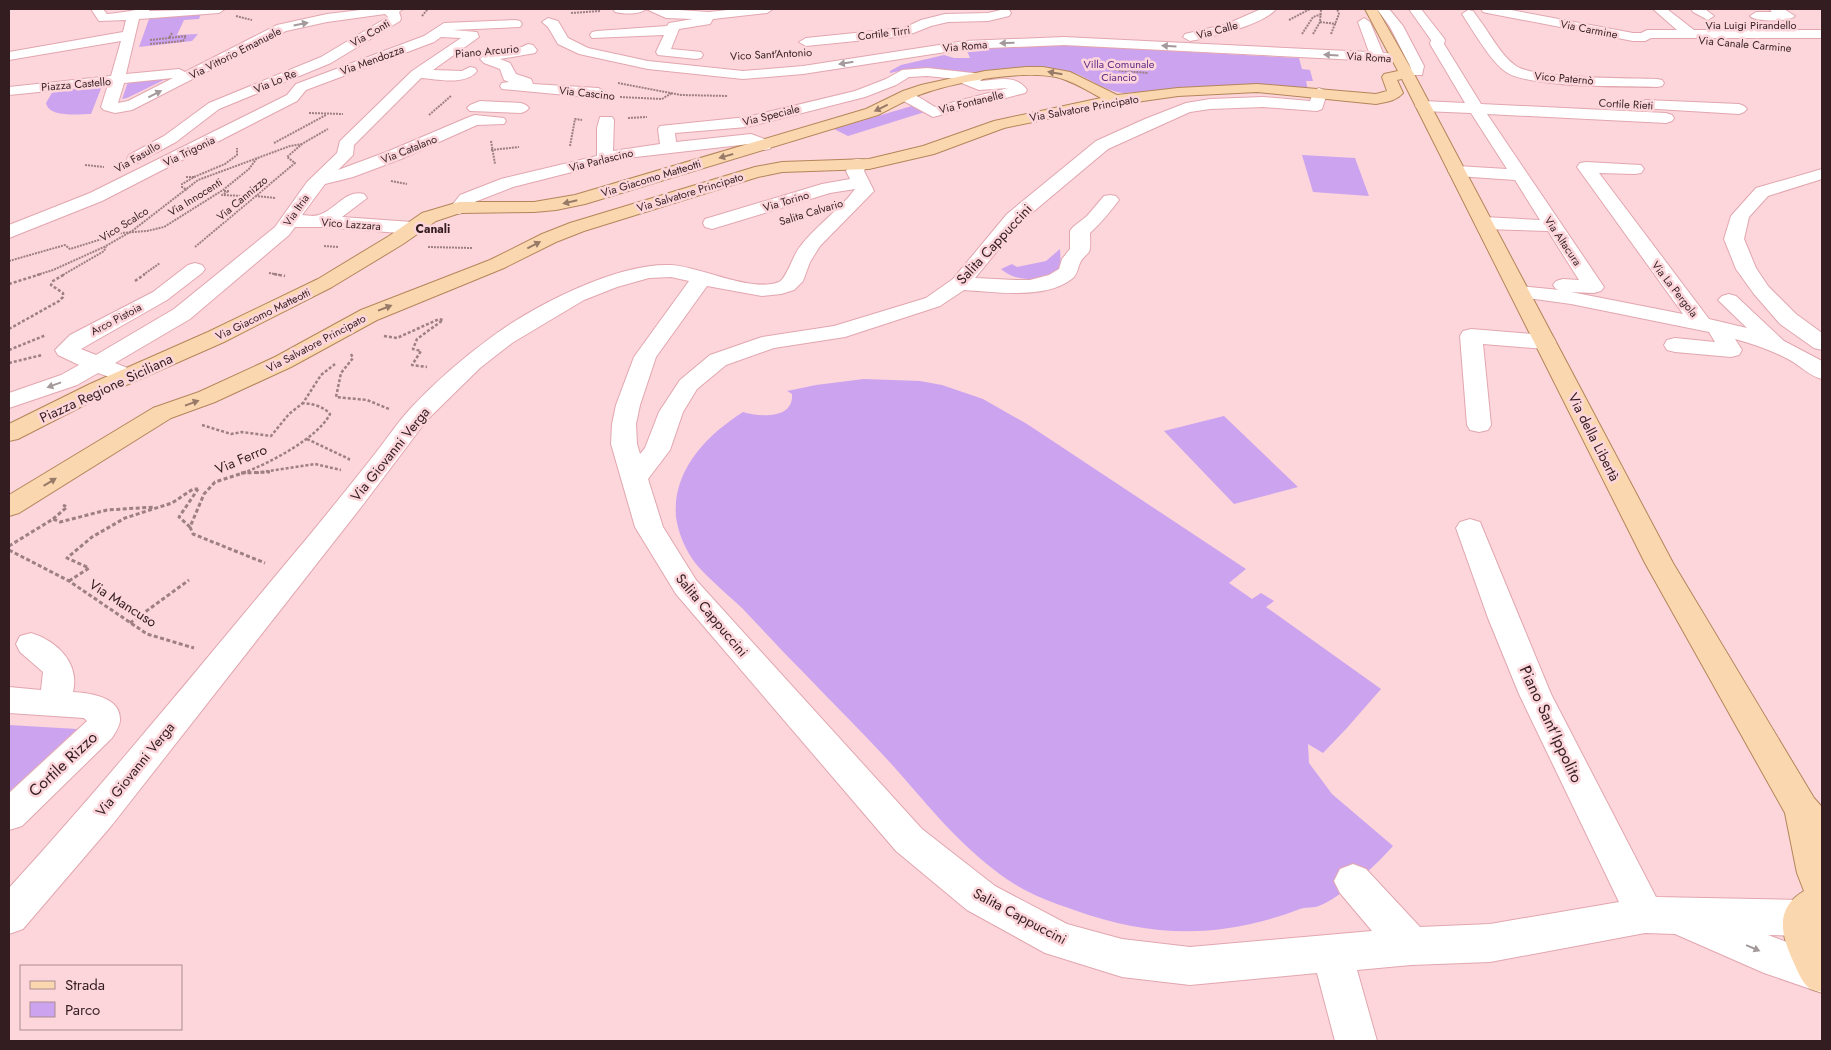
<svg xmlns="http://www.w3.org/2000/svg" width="1831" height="1050" font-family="Jost,sans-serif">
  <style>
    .green { fill: #cca3ef }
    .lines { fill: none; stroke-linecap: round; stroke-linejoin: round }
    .minor-casing { stroke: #e2a6af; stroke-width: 2 }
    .major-casing { stroke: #b4855a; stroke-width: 2 }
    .path-far2 { stroke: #9e7f83; stroke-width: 2; stroke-dasharray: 2 1; stroke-linecap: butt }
    .path-far1 { stroke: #9e7f83; stroke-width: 2.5; stroke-dasharray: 3 2; stroke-linecap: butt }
    .path { stroke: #9e7f83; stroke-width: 3; stroke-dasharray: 4 2.5; stroke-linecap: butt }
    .minor { fill: #fff; fill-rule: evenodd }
    .major { fill: #fbd7af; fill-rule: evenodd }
    .oneway { fill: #a4999b }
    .oneway2 { fill: #987a68 }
    .labels { text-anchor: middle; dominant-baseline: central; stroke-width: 5; stroke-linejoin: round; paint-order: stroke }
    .far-street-label { font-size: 11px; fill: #341d21; stroke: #fcd6db }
    .far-park-label { font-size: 11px; fill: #612b85; stroke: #fcd6db }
    .far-neighbourhood-label { font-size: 12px; font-weight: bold; fill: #341d21; stroke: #fcd6db }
    .street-label { font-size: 14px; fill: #341d21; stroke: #fcd6db }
    .near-street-label { font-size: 16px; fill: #341d21; stroke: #fcd6db }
  </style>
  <rect width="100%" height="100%" fill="#fcd6db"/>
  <!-- green -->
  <g class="green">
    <path d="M 201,14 L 199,19 L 184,20 L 177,35 L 198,34 L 192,41 L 139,47 L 149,19 Z"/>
    <path d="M 1061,45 L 1299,58 L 1302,69 L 1310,70 L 1313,81 L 1306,81 L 1308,90 L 1258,84 L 1124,93 C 1102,91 1087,75 1067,71 C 1036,64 1005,73 974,73 C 943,74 922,66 890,73 L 890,71 L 901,65 L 944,55 L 954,58 L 970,58 L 966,49 Z"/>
    <path d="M 170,77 L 127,98 L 122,99 L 128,82 Z"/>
    <path d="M 102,86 L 91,114 C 79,114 49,118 46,103 L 53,91 Z"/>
    <path d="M 915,105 L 928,111 L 848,136 L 834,129 Z"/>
    <path d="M 1302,155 L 1355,158 L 1369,196 L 1313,192 Z"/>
    <path d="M 1060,249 L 1061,267 C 1047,284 1015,282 1001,269 L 1012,264 L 1017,267 L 1046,261 Z"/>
    <path d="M 864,379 L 920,381 L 942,385 L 983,399 L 1027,424 L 1246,569 L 1229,583 L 1252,599 L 1261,593 L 1274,601 L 1266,607 L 1381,689 L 1346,729 L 1323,753 L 1308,744 L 1309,763 L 1332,794 L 1393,846 C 1377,864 1354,885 1334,898 C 1329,901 1321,906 1315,907 C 1309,908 1305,907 1300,909 C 1221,939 1153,938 1074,910 C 1054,903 1034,896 1016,885 C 974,859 940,820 909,784 C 876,745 839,710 804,673 C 783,652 763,630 742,608 C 727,594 710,580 696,564 C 686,551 678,533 676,517 C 672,470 707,435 743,412 C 759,417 794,420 792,394 L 787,391 L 816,385 Z"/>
    <path d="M 1224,416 L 1298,487 L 1234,504 L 1164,431 Z"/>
    <path d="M 9,725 L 77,729 L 9,792 Z"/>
  </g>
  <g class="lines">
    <!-- minor casing -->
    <g class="minor-casing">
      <g id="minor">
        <path d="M 91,9 L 103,9 L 107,14 C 122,13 136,9 150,9 L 149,11 L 225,9 L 219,13 L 139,19 L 126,74 L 179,69 L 185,72 L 277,25 L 327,14 L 369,9 L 403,9 L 399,12 L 401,18 L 400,21 L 331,63 L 219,109 L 176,142 L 135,164 L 129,163 L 127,159 L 129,155 L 164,136 L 209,103 L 321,57 L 388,17 L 385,14 L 327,22 L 286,31 L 132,110 L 115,113 L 104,110 L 101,107 L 108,85 L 9,95 L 9,87 L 111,76 L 121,41 L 9,60 L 9,52 L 123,32 L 126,20 L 99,21 ZM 173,78 L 128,101 L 118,103 L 124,83 Z"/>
        <path d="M 613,9 L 663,9 L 709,12 L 737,9 L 773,9 L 767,13 L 713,19 L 710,24 L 679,29 L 671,49 L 701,52 L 703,55 L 701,58 L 696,59 L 658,55 L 656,52 L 664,35 L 592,38 L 590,35 L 592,32 L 597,31 L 667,26 L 669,23 L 693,19 L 666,18 L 646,9 C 639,15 624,14 615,12 Z"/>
        <path d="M 1005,9 L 1009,10 L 1011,13 L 1009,16 L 988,21 L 948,22 L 931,26 L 906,36 L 806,46 L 799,42 L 806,38 L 904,28 L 921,20 L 945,14 L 988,13 Z"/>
        <path d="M 1261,9 L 1276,9 C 1263,25 1211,37 1190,41 L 1183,37 L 1185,34 L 1227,24 Z"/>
        <path d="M 1377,9 L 1389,9 L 1403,26 L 1424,66 L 1422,75 L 1412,75 L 1410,66 L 1390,27 Z"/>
        <path d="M 1409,9 L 1421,9 L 1443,37 L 1445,40 L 1444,44 L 1481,104 L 1666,113 L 1672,115 L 1674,118 L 1672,121 L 1666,123 L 1487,114 L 1604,287 L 1601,291 L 1594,293 L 1571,292 L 1683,314 L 1577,167 L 1580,163 L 1586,162 L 1641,165 L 1644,169 L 1641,173 L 1635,174 L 1599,173 L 1709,319 L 1747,328 L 1718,300 L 1722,296 L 1729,294 L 1736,296 L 1784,341 L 1822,361 L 1822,379 C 1809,376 1800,365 1788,359 C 1771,350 1753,344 1735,339 L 1742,350 L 1739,355 L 1731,357 L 1675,352 L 1667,350 L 1664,345 L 1667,340 L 1675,338 L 1715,342 L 1709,332 L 1571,304 L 1513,296 L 1510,292 L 1513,288 L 1520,286 L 1560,290 L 1556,289 L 1553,285 L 1556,281 L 1563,279 L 1579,280 L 1548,231 L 1484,229 L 1477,227 L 1475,223 L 1477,219 L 1484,217 L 1540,220 L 1515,180 L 1457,176 L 1451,175 L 1448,171 L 1451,167 L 1457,166 L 1507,169 L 1471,113 L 1423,111 L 1418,109 L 1415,106 L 1418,103 L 1423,101 L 1465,103 L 1430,44 L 1431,40 Z"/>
        <path d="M 1481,9 L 1506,9 L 1633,33 L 1641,33 L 1647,30 L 1677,30 L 1653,9 L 1667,9 L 1694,30 L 1822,30 L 1822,38 L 1651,38 L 1645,41 L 1633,41 L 1487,13 L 1483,12 Z"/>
        <path d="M 1691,9 L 1705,9 L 1714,16 L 1708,20 L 1693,12 Z"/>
        <path d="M 1769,9 L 1784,9 L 1795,16 C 1790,22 1755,22 1750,16 L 1756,12 L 1772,12 Z"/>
        <path d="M 1468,10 L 1473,11 L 1478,18 C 1490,33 1500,55 1516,66 C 1536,79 1629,78 1657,79 L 1662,80 L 1664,83 L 1662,86 L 1657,87 C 1625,86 1529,88 1506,72 C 1491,62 1472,29 1462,14 Z"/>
        <path d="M 548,18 L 558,21 L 568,38 L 588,48 L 648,61 L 743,71 L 803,66 L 965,41 L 1064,37 L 1369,52 L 1358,22 L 1364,18 L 1370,22 L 1383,53 L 1397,54 L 1404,58 L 1397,62 L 1064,45 L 965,49 L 803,74 L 743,79 L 648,69 L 579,54 L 558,44 L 548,27 L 542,22 Z"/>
        <path d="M 515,20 L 520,21 L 522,24 L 520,27 L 453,30 L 477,32 L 479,37 L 433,70 L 462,71 L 470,67 L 475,68 L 477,71 C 466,86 437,79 421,78 L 354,145 L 353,155 L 338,170 L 389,151 L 469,117 L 475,115 L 504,118 L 506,121 L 504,124 L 477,125 L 401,159 L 353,177 L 325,184 L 302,215 C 307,215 314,217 318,215 C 335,211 345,189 364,194 L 367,198 L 342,217 L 412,222 L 419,224 L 421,228 L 419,232 L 412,234 L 323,227 L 295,227 L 289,235 L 190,319 L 115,363 L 135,371 L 139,376 L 135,381 L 127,383 L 98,373 L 77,385 L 9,408 L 9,393 L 61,375 L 79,365 L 58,355 L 55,350 L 70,335 L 153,292 L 188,265 L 195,263 L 202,265 L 205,269 L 202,273 L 167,300 L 81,349 L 96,355 L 174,309 L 275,227 L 307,182 L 337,153 L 340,141 L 412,71 L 461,38 L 441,37 L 434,42 L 306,90 L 297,101 L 102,201 L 9,238 L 9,225 L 90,193 L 287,95 L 296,84 L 424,36 L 444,23 Z"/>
        <path d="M 528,44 L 533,45 L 537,50 L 535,53 L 500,59 L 510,63 L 516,74 L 531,79 L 533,84 L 598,88 L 603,90 L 606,93 L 603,96 L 598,98 L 502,89 L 500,86 L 502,83 L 509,82 L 504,80 L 500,69 L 484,63 L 480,59 L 487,53 L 522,47 Z"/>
        <path d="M 927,68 L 982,74 L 984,77 L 980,81 L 981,81 C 998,80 1016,74 1027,90 L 1025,93 L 933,117 L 900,99 L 897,96 L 900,93 C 912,90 924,101 935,107 L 1008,88 L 979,90 L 959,82 L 957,79 L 927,76 L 909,77 L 896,85 L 865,97 L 747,127 L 675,133 L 676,142 L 751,134 L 770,141 L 772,145 L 770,149 L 764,150 L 749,144 L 627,158 L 513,187 L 472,203 L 465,212 L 459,214 L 453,212 L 450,208 L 460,195 L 501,179 L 597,156 L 597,128 L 600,117 L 612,117 L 614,120 L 613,151 L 660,144 L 658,129 L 660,126 L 747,117 L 855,91 L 886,79 L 902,70 Z"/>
        <path d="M 1319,88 L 1324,90 L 1327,93 L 1322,109 L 1317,111 L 1263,107 L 1210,109 L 1190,112 L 1108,149 L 1021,222 L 975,278 L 1015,280 L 1030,280 L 1049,275 L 1059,269 L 1062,259 L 1070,249 L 1070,231 L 1073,227 L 1087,216 L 1104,196 L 1110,195 L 1116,196 L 1119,200 C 1110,212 1101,223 1090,233 C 1090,239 1091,247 1089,252 C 1087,255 1083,257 1081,261 C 1078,266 1078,273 1073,278 C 1047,300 995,292 964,290 L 940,306 L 845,337 L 774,348 L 726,365 L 697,389 L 683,412 L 670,450 L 648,479 L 663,527 L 696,580 L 922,829 L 995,886 L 1067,924 L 1122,939 L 1190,947 L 1372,931 L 1340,893 L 1334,881 L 1340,869 L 1353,864 L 1366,869 L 1420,927 L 1490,924 L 1619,902 L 1519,694 L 1488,618 L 1456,528 L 1460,522 L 1470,519 L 1480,522 L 1551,694 L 1656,897 L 1802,900 L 1816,905 L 1821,918 L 1816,931 L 1802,936 L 1768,935 L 1822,955 L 1822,993 L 1764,973 L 1675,934 L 1645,933 L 1490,962 L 1411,965 L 1357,970 L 1377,1041 L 1335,1041 L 1317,973 L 1190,985 L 1122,977 L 1045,953 L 967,910 L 896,851 L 676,594 L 635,527 L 611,444 L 612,424 L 616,405 L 634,357 L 689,281 L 671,277 L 649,278 L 617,287 L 584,300 L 512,343 L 480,368 L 427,420 L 362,506 L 112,825 L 23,929 L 9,934 L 9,888 C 112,775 209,655 308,537 C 330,510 352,483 374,455 C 386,440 397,423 410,409 C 435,382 464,357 493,336 C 535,305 617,263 670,265 C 699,266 751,293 779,282 C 786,279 793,256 799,248 C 815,226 840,210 855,189 L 830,193 L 712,229 L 705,227 L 703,223 L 705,219 L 822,184 L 850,179 L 846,171 L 852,160 L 858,159 L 864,160 L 867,164 L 864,171 L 874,191 L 820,246 L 810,262 L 803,281 L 794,290 L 781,294 L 762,296 L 707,286 L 656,357 L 640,405 L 636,424 L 637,444 L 640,454 L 645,448 L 659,412 L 680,380 L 710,355 L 762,337 L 834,326 L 926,298 L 953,279 L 1007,214 L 1096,141 L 1145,119 L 1186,103 L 1210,99 L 1263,97 L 1310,101 L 1314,90 Z"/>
        <path d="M 1646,100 L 1739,104 L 1744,106 L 1747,109 L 1744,112 L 1739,114 L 1641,108 L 1638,105 L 1641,102 Z"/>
        <path d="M 480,101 L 521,103 L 526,105 L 529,108 L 526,111 L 521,113 L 470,111 L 467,108 L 470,105 Z"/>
        <path d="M 1822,169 L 1822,179 L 1768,196 L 1749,217 L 1744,239 L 1756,268 L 1768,286 L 1796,314 L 1822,333 L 1822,350 L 1814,348 L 1780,324 L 1754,294 L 1736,269 L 1724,239 L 1731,216 L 1756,188 Z"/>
        <path d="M 1471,329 L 1545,335 L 1553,337 L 1556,342 L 1553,347 L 1545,349 L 1483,344 L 1491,425 L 1488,430 L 1479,432 L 1470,430 L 1467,425 L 1460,336 L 1463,331 Z"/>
        <path d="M 31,633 C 57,641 80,663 73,692 C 90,693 121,697 120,720 C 120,726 115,733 112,738 L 22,826 L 9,830 L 9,793 L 87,721 L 84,718 L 9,713 L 9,687 L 41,690 L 43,672 L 20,652 L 16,644 L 20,636 Z"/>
      </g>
    </g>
    <!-- major casing -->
    <g class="major-casing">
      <path id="major" d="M 1365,9 L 1377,9 L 1414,74 L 1673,563 L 1814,798 L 1822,807 L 1822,992 C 1818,991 1811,990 1808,987 C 1802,982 1797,970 1794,963 C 1782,937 1773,909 1804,891 L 1797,873 L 1785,813 L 1645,563 L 1402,79 L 1397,80 L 1403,93 C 1396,101 1386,102 1376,104 L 1257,92 L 1178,96 L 1115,105 L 1004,128 L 934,154 L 869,169 L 782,172 L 758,177 L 584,231 L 556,242 L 504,268 L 377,320 L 291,367 L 215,402 L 171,418 L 19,513 L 9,516 L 9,495 L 153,408 L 199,392 L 275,357 L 361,310 L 490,260 L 542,234 L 570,223 L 755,167 L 782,162 L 869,159 L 923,146 L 994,121 L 1101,98 C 1087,90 1072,81 1056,77 C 1020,70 954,82 919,95 C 905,100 891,109 878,115 L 585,204 L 556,210 L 534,212 L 460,213 L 436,221 L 403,244 L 332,287 L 224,342 L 106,394 L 18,439 L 9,441 L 9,424 L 90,384 L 208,332 L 318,279 L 389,236 L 422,213 L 459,202 L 534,202 L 575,195 L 866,109 L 903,91 L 921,85 L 985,71 L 1026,67 L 1043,67 L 1070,72 L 1117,95 L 1178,88 L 1257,84 L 1376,94 L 1387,91 L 1382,77 L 1384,74 L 1398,71 Z"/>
    </g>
    <!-- path-far2 -->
    <g class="path-far2">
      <path d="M 571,13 L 600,11"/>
      <path d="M 236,16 L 252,20"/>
      <path d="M 422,16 L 428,9"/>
      <path d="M 1289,20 L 1310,9"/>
      <path d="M 1320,22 L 1336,24"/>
      <path d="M 1302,34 L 1313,17 L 1322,14"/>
      <path d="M 1313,34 L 1320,22 L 1321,9"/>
      <path d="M 1331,34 L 1339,14 L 1337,9"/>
      <path d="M 150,40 L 169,38"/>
      <path d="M 150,44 L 183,41 L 186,36 L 169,38 L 172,33"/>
      <path d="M 1098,66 L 1122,71 L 1148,73"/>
      <path d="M 618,83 L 681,95 L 728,96"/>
      <path d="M 620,97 L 662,99 L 672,93"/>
      <path d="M 309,113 L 343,114"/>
      <path d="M 429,115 L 451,96"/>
      <path d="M 628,118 L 647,117"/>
      <path d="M 491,141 L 495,164"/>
      <path d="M 274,143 L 326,115"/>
      <path d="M 570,146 L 575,119 L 582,120"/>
      <path d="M 491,150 L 519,147"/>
      <path d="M 85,165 L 104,167"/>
      <path d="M 186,177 L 194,177 L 182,184 L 182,187 L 187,190"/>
      <path d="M 194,177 L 225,164 L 237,155 L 237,148"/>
      <path d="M 391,181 L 407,184"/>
      <path d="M 224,191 L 229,191 L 222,195 L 243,196"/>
      <path d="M 255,196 L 276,198"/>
      <path d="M 324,246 L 338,247"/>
      <path d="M 195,247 L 295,163 L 287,157 L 302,144 L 328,129"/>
      <path d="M 428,247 L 472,248"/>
      <path d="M 9,261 L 65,245 L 70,249 L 121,233 L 147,231 L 164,227 L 223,190 L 249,169 L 257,158"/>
      <path d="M 269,273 L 280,275"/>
      <path d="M 37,275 L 53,270 L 104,247 L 132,231 L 198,180 L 290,146 L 302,144"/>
      <path d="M 63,275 L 104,251 L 106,247"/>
      <path d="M 143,275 L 160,263"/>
    </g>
    <!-- path-far1 -->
    <g class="path-far1">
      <path d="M 274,274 L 285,276"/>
      <path d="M 135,281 L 145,274"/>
      <path d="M 9,284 L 41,274"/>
      <path d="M 9,329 L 59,301 L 63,297 L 63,293 L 51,285 L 53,281 L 65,274"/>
      <path d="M 384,336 L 397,338 L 439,319 L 443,320 L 417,339 L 413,349 L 421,351 L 412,365 L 427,367"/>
      <path d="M 9,350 L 46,335"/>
      <path d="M 351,354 L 353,358 L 341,373 L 336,397 L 367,400 L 389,409"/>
      <path d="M 9,363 L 42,355"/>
      <path d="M 202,425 L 231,434 L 242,432 L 271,436 L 289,414 L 303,403"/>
      <path d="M 307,439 L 349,459 L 348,461"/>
      <path d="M 243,473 C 268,464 318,438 330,414 C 323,406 313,404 303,403 L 321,375 L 335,364"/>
      <path d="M 256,473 L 315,464 L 341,470"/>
    </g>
    <!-- path -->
    <g class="path">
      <path d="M 246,472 L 215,482 L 204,494 L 190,527 L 193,534 L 265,563"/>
      <path d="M 241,473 L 270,472"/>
      <path d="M 53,519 L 67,507 L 63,505"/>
      <path d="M 190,527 L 179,517 L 198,489"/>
      <path d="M 9,546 L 53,519 L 60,522 L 107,510 L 155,507"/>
      <path d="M 9,550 L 69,581 L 147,634 L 194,648"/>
      <path d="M 69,581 L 89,568 L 67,558 L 92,537 L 125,518 L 172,503 L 193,489 L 198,489"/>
      <path d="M 130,623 L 189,580"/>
    </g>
    <!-- minor -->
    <use href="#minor" class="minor"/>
    <!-- major -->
    <use href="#major" class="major"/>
  </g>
  <!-- one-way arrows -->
  <defs><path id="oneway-solid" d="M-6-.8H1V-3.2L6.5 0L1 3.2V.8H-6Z" transform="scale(1.25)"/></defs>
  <g class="oneway">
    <use href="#oneway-solid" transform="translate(301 24) rotate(-11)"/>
    <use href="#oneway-solid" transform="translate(1007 43) rotate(178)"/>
    <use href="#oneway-solid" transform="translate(1169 46) rotate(-177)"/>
    <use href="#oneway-solid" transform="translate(1331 55) rotate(-177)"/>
    <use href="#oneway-solid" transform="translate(846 63) rotate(171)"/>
    <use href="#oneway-solid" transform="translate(155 94) rotate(-27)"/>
    <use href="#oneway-solid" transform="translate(54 385) rotate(160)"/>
    <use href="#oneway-solid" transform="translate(1753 948) rotate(23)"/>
  </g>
  <g class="oneway2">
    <use href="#oneway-solid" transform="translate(1055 73) rotate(-170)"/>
    <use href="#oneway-solid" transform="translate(881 108) rotate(154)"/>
    <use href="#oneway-solid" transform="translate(726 156) rotate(164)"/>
    <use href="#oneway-solid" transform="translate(570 202) rotate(167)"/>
    <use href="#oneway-solid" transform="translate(534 245) rotate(-27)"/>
    <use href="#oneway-solid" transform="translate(385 308) rotate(-21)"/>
    <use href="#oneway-solid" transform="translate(192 403) rotate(-20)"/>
    <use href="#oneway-solid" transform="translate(50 482) rotate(-31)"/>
  </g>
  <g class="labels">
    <!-- far-street labels -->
    <g class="far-street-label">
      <text x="1751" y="25">Via Luigi Pirandello</text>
      <text transform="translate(1589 29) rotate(11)">Via Carmine</text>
      <text transform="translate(1217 30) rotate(-15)">Via Calle</text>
      <text transform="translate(370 33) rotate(-30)">Via Conti</text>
      <text transform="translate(884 33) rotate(-7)">Cortile Tirri</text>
      <text transform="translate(1745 44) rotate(5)">Via Canale Carmine</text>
      <text transform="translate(965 46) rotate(-5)">Via Roma</text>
      <text transform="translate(487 51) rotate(-5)">Piano Arcurio</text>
      <text transform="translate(235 53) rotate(-27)">Via Vittorio Emanuele</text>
      <text transform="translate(771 54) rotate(-3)">Vico Sant'Antonio</text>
      <text transform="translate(1369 57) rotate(3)">Via Roma</text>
      <text transform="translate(372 60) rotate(-20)">Via Mendozza</text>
      <text transform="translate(1564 78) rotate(5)">Vico Paternò</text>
      <text transform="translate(275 81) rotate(-23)">Via Lo Re</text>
      <text transform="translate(76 84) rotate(-5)">Piazza Castello</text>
      <text transform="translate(587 93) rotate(6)">Via Cascino</text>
      <text transform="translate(971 102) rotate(-14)">Via Fontanelle</text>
      <text transform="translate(1626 104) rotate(3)">Cortile Rieti</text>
      <text transform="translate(1084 108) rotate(-10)">Via Salvatore Principato</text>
      <text transform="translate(771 115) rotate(-14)">Via Speciale</text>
      <text transform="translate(409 149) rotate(-22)">Via Catalano</text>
      <text transform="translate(189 151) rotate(-26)">Via Trigonia</text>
      <text transform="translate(137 157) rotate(-30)">Via Fasullo</text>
      <text transform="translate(601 160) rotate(-14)">Via Parlascino</text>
      <text transform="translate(651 178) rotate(-17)">Via Giacomo Matteotti</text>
      <text transform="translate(690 192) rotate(-17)">Via Salvatore Principato</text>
      <text transform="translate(195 197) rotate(-32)">Via Innocenti</text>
      <text transform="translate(242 198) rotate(-40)">Via Cannizzo</text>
      <text transform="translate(786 201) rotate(-17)">Via Torino</text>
      <text transform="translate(296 210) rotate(-55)">Via Itria</text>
      <text transform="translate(811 212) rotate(-17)">Salita Calvario</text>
      <text transform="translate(124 224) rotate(-32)">Vico Scalco</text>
      <text transform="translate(351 224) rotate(4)">Vico Lazzara</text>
      <text transform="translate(1563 241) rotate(56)">Via Altacura</text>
      <text transform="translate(1675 289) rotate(52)">Via La Pergola</text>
      <text transform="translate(263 314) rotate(-26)">Via Giacomo Matteotti</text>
      <text transform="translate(116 319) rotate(-28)">Arco Pistoia</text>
      <text transform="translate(316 343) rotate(-28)">Via Salvatore Principato</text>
    </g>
    <!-- far-park labels -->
    <g class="far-park-label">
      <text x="1119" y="64">Villa Comunale<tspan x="1119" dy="13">Ciancio</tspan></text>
    </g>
    <!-- far-neighbourhood labels -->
    <g class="far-neighbourhood-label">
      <text x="433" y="229">Canali</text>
    </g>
    <!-- street labels -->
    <g class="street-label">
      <text transform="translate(994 244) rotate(-47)">Salita Cappuccini</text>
      <text transform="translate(106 388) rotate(-25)">Piazza Regione Siciliana</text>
      <text transform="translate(1594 437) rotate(63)">Via della Libertà</text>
      <text transform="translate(390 454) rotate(-51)">Via Giovanni Verga</text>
      <text transform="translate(241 459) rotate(-23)">Via Ferro</text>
      <text transform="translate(123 603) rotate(32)">Via Mancuso</text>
      <text transform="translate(712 615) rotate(50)">Salita Cappuccini</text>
      <text transform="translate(135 769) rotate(-51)">Via Giovanni Verga</text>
      <text transform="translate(1020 916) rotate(28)">Salita Cappuccini</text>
    </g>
    <!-- near-street labels -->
    <g class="near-street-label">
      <text transform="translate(1551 724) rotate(65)">Piano Sant'Ippolito</text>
      <text transform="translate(63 764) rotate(-43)">Cortile Rizzo</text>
    </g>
  </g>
  <!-- border -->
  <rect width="1831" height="1050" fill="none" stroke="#341d21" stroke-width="20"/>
  <!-- legend -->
  <rect x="20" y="965" width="162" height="65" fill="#fcd6db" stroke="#ac8c91"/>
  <rect x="30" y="981" width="25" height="8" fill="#fbd7af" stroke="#ac8c91"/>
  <text x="65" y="990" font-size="15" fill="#341d21">Strada</text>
  <rect x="30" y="1002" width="25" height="15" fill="#cca3ef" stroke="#ac8c91"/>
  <text x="65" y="1015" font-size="15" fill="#341d21">Parco</text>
</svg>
